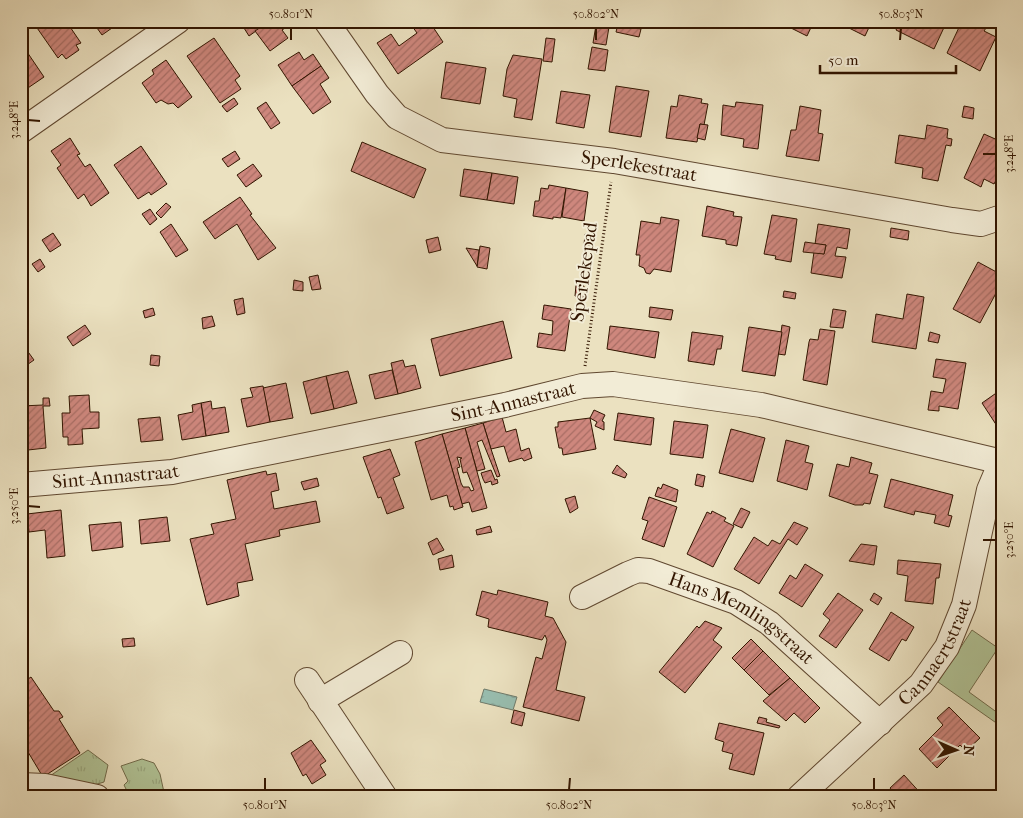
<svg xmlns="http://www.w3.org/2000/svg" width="1023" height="818" font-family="'IM FELL French Canon',serif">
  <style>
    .grass { fill: url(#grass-tufts); stroke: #726c4c }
    .green { fill: #b1c497; stroke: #726c4c }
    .water { fill: url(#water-ripples); stroke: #6f7a6a }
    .building { fill: url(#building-hatch); stroke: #321500; fill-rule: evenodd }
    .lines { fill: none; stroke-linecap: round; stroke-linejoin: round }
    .minor-casing { stroke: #604830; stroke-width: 26 }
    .path { stroke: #321500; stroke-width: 3; stroke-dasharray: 1 2.5; stroke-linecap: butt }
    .minor { stroke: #f2ecd6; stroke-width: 24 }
    .ticks { fill: none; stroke: #321500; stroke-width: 2 }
    .labels { text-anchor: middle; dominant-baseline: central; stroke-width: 4; stroke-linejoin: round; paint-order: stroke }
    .street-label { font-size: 19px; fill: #321500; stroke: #f2ecd6 }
    .neatline { fill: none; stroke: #321500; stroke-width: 2 }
    .ticks-label { font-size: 12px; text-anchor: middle; fill: #321500 }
  </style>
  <defs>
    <pattern id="grass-tufts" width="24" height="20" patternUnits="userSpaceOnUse" patternTransform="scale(1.25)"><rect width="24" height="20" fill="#b1c497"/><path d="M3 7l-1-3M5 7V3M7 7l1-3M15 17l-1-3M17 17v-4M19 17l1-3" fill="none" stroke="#99a880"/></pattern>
    <pattern id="water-ripples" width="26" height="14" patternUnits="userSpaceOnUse" patternTransform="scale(1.25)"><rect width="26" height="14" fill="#98beb0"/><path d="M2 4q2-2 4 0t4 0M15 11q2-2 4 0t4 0" fill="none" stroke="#83a296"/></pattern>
    <pattern id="building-hatch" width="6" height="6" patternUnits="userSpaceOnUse" patternTransform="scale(1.25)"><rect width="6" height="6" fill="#ce877d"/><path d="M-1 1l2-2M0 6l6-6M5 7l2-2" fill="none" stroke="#a86d64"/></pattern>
  </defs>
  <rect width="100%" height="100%" fill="#ebe1c0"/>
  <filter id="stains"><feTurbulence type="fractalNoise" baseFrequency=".004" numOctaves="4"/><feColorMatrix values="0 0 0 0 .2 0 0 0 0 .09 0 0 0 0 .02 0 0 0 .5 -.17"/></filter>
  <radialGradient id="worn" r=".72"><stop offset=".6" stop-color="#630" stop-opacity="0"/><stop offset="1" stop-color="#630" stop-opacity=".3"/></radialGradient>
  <!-- grass -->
  <g class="grass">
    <path d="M 88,750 L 108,765 L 104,782 L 94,785 L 50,776 Z"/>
    <path d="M 142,759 L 154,763 L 160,774 L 165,797 L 130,797 L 124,785 L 128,781 L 121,766 Z"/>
  </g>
  <!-- green -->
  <path class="green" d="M 972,630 L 998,648 L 969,692 L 1002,716 L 1002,727 L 938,682 Z"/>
  <!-- water -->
  <path class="water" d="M 484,689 L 517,697 L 513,710 L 480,702 Z"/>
  <!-- building -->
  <g class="building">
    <path d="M 39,21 L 66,21 L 81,43 L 76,45 L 79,50 L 66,59 L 62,54 L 58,58 L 35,25 L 41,23 Z"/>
    <path d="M 92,21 L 122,21 L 102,35 Z"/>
    <path d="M 248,21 L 270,21 L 249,36 L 244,28 Z"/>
    <path d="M 270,21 L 289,21 L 291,24 L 282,30 L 288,38 L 270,51 L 255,31 Z"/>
    <path d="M 419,21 L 429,21 L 443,42 L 398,74 L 377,43 L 391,34 L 399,46 L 417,33 L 412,26 Z"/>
    <path d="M 777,21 L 814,21 L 807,36 Z"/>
    <path d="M 835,21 L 872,21 L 865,36 Z"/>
    <path d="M 900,21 L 947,21 L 934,49 L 896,30 Z"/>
    <path d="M 962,21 L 973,21 L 986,28 L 984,31 L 996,37 L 980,71 L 947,53 Z"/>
    <path d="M 618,24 L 641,29 L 639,37 L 616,32 Z"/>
    <path d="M 596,25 L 609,27 L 606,45 L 593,43 Z"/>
    <path d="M 214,38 L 240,76 L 235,80 L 241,89 L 220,103 L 187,56 Z"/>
    <path d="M 546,38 L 555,39 L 552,62 L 543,61 Z"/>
    <path d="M 23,46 L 44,77 L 22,92 L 21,47 Z"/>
    <path d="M 592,47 L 608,50 L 605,71 L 588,69 Z"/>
    <path d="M 299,52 L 304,60 L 313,54 L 321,66 L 292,86 L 278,65 Z"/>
    <path d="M 513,55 L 542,59 L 532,120 L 514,117 L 517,99 L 503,96 L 507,69 Z"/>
    <path d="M 166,60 L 192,97 L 178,108 L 173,103 L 168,104 L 161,100 L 156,103 L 142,83 L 154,74 L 152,70 Z"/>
    <path d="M 446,62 L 486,68 L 480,104 L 441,98 Z"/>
    <path d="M 321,66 L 329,78 L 320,84 L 331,102 L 313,114 L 292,86 Z"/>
    <path d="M 616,86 L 649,91 L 641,137 L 609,132 Z"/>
    <path d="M 561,91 L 590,95 L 584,128 L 556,123 Z"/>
    <path d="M 679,95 L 702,99 L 701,103 L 708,104 L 704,125 L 700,124 L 697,142 L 666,138 L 671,106 L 677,107 Z"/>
    <path d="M 234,98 L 238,104 L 227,112 L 222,106 Z"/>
    <path d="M 266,102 L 280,123 L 271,129 L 257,108 Z"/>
    <path d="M 736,102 L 763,105 L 758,149 L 743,147 L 744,139 L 721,135 L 723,105 L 735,107 Z"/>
    <path d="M 800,106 L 821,110 L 818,133 L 823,134 L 819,161 L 786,156 L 791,130 L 796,130 Z"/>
    <path d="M 964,106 L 974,108 L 973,119 L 962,117 Z"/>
    <path d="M 700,124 L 708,125 L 705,140 L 697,138 Z"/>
    <path d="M 927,125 L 948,129 L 947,138 L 952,139 L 951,146 L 946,145 L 938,181 L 922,178 L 923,168 L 895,163 L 899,135 L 925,139 Z"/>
    <path d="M 984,134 L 1002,142 L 1002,169 L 994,184 L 984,179 L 981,187 L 964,178 Z"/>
    <path d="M 70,138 L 80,154 L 77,155 L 85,167 L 90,164 L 109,193 L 91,206 L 84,194 L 78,199 L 57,168 L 61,165 L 51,151 Z"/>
    <path d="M 362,142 L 426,169 L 414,198 L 351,171 Z"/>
    <path d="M 141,146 L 167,184 L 151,195 L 149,192 L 138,199 L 114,165 Z"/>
    <path d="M 235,151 L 240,159 L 228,167 L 222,159 Z"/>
    <path d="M 253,164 L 262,176 L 246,187 L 237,175 Z"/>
    <path d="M 464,169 L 492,173 L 487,200 L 460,196 Z"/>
    <path d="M 492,173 L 518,177 L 514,204 L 487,200 Z"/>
    <path d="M 549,185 L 566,188 L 561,218 L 553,217 L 553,219 L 533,216 L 535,201 L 539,201 L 541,188 L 548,189 Z"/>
    <path d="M 566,188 L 588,192 L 584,221 L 562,217 Z"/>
    <path d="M 240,197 L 252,214 L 250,215 L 276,248 L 258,260 L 237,224 L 215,239 L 203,222 Z"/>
    <path d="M 166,203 L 171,207 L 161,218 L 156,213 Z"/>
    <path d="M 707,206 L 734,212 L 733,216 L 742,217 L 737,246 L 726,244 L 726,240 L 702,236 Z"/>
    <path d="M 150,209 L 157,219 L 150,225 L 142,214 Z"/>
    <path d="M 772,215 L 797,219 L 791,262 L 775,259 L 776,256 L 764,254 Z"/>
    <path d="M 661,217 L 679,220 L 671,272 L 654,269 L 650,274 L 646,273 L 644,268 L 639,266 L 640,255 L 636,255 L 641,221 L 660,224 Z"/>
    <path d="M 171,224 L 188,250 L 176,257 L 160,232 Z"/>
    <path d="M 818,224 L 850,229 L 847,249 L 837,247 L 835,256 L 846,257 L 842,278 L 811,273 L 814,252 L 824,254 L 826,245 L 815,244 Z"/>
    <path d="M 891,228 L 909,231 L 908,240 L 890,237 Z"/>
    <path d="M 53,233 L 61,245 L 50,252 L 42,240 Z"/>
    <path d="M 585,234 L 594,236 L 593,246 L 584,245 Z"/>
    <path d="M 438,237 L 441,250 L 429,253 L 426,240 Z"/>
    <path d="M 805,242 L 826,245 L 824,254 L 803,252 Z"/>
    <path d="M 480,246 L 490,248 L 487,269 L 477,267 Z"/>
    <path d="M 466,248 L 479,250 L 477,266 Z"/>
    <path d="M 40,259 L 45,267 L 38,272 L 32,264 Z"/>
    <path d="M 978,262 L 1002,275 L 1002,282 L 980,323 L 953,309 Z"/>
    <path d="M 318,275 L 321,289 L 312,290 L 309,277 Z"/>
    <path d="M 294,280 L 303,282 L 303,291 L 293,290 Z"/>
    <path d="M 576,285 L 584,286 L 583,298 L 575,296 Z"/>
    <path d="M 784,291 L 796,293 L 795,299 L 783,297 Z"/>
    <path d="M 907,294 L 924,297 L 916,349 L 872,342 L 876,314 L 903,319 Z"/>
    <path d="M 243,298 L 245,313 L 237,315 L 234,300 Z"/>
    <path d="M 544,305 L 571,309 L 565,351 L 537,347 L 539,333 L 552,335 L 553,321 L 542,319 Z"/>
    <path d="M 650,307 L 673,310 L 671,320 L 649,317 Z"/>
    <path d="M 153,308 L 155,315 L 145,318 L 143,311 Z"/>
    <path d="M 833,309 L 846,311 L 843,328 L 830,327 Z"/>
    <path d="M 212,316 L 215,326 L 203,329 L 202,318 Z"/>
    <path d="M 503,321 L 512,358 L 440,376 L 431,339 Z"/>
    <path d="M 85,325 L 91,334 L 73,346 L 67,337 Z"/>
    <path d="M 782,325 L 790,327 L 785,355 L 778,354 Z"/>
    <path d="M 610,326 L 659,332 L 655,358 L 607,349 Z"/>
    <path d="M 749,327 L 782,332 L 775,376 L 742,371 Z"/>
    <path d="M 820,329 L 835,331 L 827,385 L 803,380 L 809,342 L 810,339 L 818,340 Z"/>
    <path d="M 692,332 L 723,336 L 721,349 L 717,349 L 714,365 L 688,361 Z"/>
    <path d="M 930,332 L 940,335 L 938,343 L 928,341 Z"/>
    <path d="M 26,349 L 34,360 L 21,369 L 21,352 Z"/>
    <path d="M 151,355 L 160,356 L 159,366 L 150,365 Z"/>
    <path d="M 936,359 L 966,363 L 958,409 L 939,406 L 939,411 L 928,410 L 931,391 L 943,393 L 946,379 L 933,377 Z"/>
    <path d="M 403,360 L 405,367 L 415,365 L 421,388 L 398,394 L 391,363 Z"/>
    <path d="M 392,370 L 398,394 L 375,399 L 369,375 Z"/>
    <path d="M 348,371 L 357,403 L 334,409 L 326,376 Z"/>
    <path d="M 326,376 L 334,409 L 311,414 L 303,382 Z"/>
    <path d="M 286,383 L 293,418 L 270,422 L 263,388 Z"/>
    <path d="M 263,386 L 270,422 L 247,427 L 241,399 L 253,397 L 250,388 Z"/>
    <path d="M 1002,389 L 1002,423 L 997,426 L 982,403 Z"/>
    <path d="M 89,395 L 90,412 L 99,412 L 99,428 L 82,429 L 83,444 L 68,445 L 68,437 L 63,437 L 62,413 L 70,413 L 69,396 Z"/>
    <path d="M 43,398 L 49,398 L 50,406 L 43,406 L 46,448 L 28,450 L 27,433 L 21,433 L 21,406 L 43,405 Z"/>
    <path d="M 211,401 L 212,409 L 225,407 L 229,432 L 206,436 L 201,403 Z"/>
    <path d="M 201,403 L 206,436 L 182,440 L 178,415 L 193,412 L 192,405 Z"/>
    <path d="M 594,410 L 605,415 L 602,421 L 604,422 L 604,430 L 595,426 L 597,422 L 590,418 Z"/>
    <path d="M 618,413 L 654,418 L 651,445 L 614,440 Z"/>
    <path d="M 160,417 L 163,440 L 141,442 L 138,419 Z"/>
    <path d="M 502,417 L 506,432 L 516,429 L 521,451 L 529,448 L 532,458 L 524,461 L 522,458 L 509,462 L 504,446 L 491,449 L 483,423 Z"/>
    <path d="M 590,418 L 596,449 L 563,455 L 562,448 L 559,448 L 555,427 L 558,427 L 558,422 Z"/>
    <path d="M 674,421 L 708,425 L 703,458 L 670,454 Z"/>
    <path d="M 483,423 L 491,449 L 500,476 L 497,477 L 482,440 L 477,442 L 485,469 L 477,471 L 465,428 Z"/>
    <path d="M 465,428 L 487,508 L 472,512 L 469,502 L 462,504 L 442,434 ZM 457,457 L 462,458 L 460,459 L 463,473 L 467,472 L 474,490 L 471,491 L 469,487 L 463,487 L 461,483 L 457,468 L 460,467 Z"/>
    <path d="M 731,429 L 765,438 L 753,482 L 719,473 Z"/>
    <path d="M 442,434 L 463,507 L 454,510 L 453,506 L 450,507 L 447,495 L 431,500 L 415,442 Z"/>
    <path d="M 786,440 L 809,446 L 805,462 L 813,464 L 807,490 L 777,481 Z"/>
    <path d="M 390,449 L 400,475 L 393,478 L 404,508 L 387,514 L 381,497 L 378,498 L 363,457 Z"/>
    <path d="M 851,457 L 872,463 L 869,473 L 878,475 L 870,504 L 864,503 L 863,505 L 855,505 L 829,496 L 837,464 L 849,467 Z"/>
    <path d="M 617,465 L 627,474 L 625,478 L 612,473 Z"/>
    <path d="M 491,470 L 495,480 L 497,479 L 498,483 L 492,485 L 491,481 L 485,483 L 483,479 L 481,473 Z"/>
    <path d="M 266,471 L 267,475 L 276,473 L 279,490 L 271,492 L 274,509 L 316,501 L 320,522 L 279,530 L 280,536 L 245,544 L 253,580 L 237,583 L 239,596 L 207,605 L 190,539 L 214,534 L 211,524 L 236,519 L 227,480 Z"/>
    <path d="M 697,474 L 705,476 L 703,487 L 695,485 Z"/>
    <path d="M 317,478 L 319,486 L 304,490 L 301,482 Z"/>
    <path d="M 891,479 L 953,495 L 948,515 L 952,516 L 949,527 L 934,523 L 936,515 L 915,511 L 914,515 L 884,507 Z"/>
    <path d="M 663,484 L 678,490 L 676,502 L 655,496 L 658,487 L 661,489 Z"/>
    <path d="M 575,496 L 578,508 L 570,513 L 565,499 Z"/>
    <path d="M 649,497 L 677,507 L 664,547 L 642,539 L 648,521 L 642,519 Z"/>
    <path d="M 741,508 L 750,512 L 742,528 L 733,524 Z"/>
    <path d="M 61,510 L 65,556 L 47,558 L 45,530 L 29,532 L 27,514 Z"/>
    <path d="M 712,511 L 726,518 L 724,521 L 734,526 L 713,567 L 687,554 L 707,512 L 711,514 Z"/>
    <path d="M 167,517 L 170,541 L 141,544 L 139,520 Z"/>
    <path d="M 121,522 L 123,547 L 92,551 L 89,525 Z"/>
    <path d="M 794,522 L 808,528 L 797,545 L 788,539 L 759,584 L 734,569 L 754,537 L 768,546 L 772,540 L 780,544 Z"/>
    <path d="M 490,526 L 492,532 L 477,535 L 476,530 Z"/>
    <path d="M 437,538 L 444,550 L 433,555 L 428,543 Z"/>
    <path d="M 861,544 L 877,546 L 874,565 L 849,561 Z"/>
    <path d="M 452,555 L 454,567 L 440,570 L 438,559 Z"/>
    <path d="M 898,560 L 941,564 L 939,578 L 936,578 L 933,604 L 905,601 L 908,576 L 897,574 Z"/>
    <path d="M 805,564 L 823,575 L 802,607 L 779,593 L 790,575 L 796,579 Z"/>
    <path d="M 498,590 L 548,602 L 545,616 L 553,618 L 566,642 L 556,690 L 585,697 L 579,721 L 523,707 L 536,657 L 542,659 L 547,640 L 545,635 L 542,640 L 488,627 L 489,619 L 476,615 L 482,591 L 497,595 Z"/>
    <path d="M 838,593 L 863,610 L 836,648 L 819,636 L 830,620 L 823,614 Z"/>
    <path d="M 874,593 L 882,598 L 878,605 L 870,600 Z"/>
    <path d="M 891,612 L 914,627 L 906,641 L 902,639 L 889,661 L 869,649 Z"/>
    <path d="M 705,621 L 722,628 L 713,640 L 722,647 L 685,693 L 659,672 L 697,626 L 699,628 Z"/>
    <path d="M 134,638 L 135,646 L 123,647 L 122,639 Z"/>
    <path d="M 751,639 L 763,651 L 744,670 L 732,658 Z"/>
    <path d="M 763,651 L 790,678 L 769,695 L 744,670 Z"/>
    <path d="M 21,675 L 25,681 L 31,677 L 54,711 L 59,711 L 63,717 L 59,719 L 80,753 L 43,777 L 25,747 L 21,749 Z"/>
    <path d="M 790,678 L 820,708 L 805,723 L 794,713 L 786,721 L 763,701 Z"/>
    <path d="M 949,707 L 980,738 L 966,751 L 960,745 L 937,768 L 919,749 L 943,725 L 937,718 Z"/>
    <path d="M 514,710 L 525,713 L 522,726 L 511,723 Z"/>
    <path d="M 759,717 L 767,719 L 766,722 L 780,726 L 779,728 L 757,723 Z"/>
    <path d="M 719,723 L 764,733 L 754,775 L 729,769 L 733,754 L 722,751 L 724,742 L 715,739 Z"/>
    <path d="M 311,740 L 326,761 L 320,765 L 326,775 L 312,784 L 306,774 L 303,776 L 291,753 Z"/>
    <path d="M 904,775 L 924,797 L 897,797 L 890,788 Z"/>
  </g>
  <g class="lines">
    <!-- minor casing -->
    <g class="minor-casing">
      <g id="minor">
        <path id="s1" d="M 326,21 L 377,94 L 397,117 L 442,140 L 614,161 L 952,220 L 981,224 L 1002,217"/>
        <path d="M 21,131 L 178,21"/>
        <path id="s2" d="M 21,485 L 172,472 L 505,405 L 582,386 L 613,384 L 761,405 L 1002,462"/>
        <path id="s3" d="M 582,597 L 628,574 L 638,570 L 649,571 L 736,602 L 769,623 L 880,723"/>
        <path d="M 307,680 L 385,797"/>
        <path d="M 320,701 L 400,653"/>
        <path d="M 21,785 L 45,786 L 97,797"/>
        <path id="s4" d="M 799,797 L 921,684 L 947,647 L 964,605 L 989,490 L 1000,464"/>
      </g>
    </g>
    <!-- path -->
    <path class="path" d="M 585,366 L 611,182"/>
    <!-- minor -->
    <use href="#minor" class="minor"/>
  </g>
  <!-- ticks -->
  <path class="ticks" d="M 291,40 L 291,28M 596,40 L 596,28M 900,40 L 901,28M 28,120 L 40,121M 983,154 L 996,154M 28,506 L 40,507M 983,540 L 996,540M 265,790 L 265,778M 569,790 L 570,778M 874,790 L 874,778"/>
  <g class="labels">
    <!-- street labels -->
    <g class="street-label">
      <text stroke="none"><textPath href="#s1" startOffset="369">Sperlekestraat</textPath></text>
      <text transform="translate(584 272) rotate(-82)">Sperlekepad</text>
      <text stroke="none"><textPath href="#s2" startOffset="500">Sint-Annastraat</textPath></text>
      <text stroke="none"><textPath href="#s2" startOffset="95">Sint-Annastraat</textPath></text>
      <text stroke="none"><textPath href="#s3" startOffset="178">Hans Memlingstraat</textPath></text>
      <text stroke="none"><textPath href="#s4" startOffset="201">Cannaertstraat</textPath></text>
    </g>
  </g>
  <!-- margin -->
  <rect width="1023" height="818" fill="none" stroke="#ebe1c0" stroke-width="55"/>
  <!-- north arrow -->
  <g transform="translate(956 750) rotate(92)" stroke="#f2ecd6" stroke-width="4" paint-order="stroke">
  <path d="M0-4L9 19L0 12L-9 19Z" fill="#321500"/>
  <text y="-8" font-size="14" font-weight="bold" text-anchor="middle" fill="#321500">N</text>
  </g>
  <!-- scale -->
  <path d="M820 65v8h136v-8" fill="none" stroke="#321500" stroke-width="2.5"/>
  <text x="828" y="65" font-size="15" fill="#321500" stroke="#f2ecd6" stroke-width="4" paint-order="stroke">50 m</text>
  <rect x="28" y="28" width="968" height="762" class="neatline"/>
  <g class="ticks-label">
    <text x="291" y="18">50.801°N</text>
    <text x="596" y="18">50.802°N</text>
    <text x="901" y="18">50.803°N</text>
    <text transform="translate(14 120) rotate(-90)" y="4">3.248°E</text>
    <text transform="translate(1009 154) rotate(-90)" y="4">3.248°E</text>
    <text transform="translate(14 506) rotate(-90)" y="4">3.250°E</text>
    <text transform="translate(1009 540) rotate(-90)" y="4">3.250°E</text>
    <text x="265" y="809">50.801°N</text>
    <text x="569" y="809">50.802°N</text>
    <text x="874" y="809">50.803°N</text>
  </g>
  <rect width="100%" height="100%" filter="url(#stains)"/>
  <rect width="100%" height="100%" fill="url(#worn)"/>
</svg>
